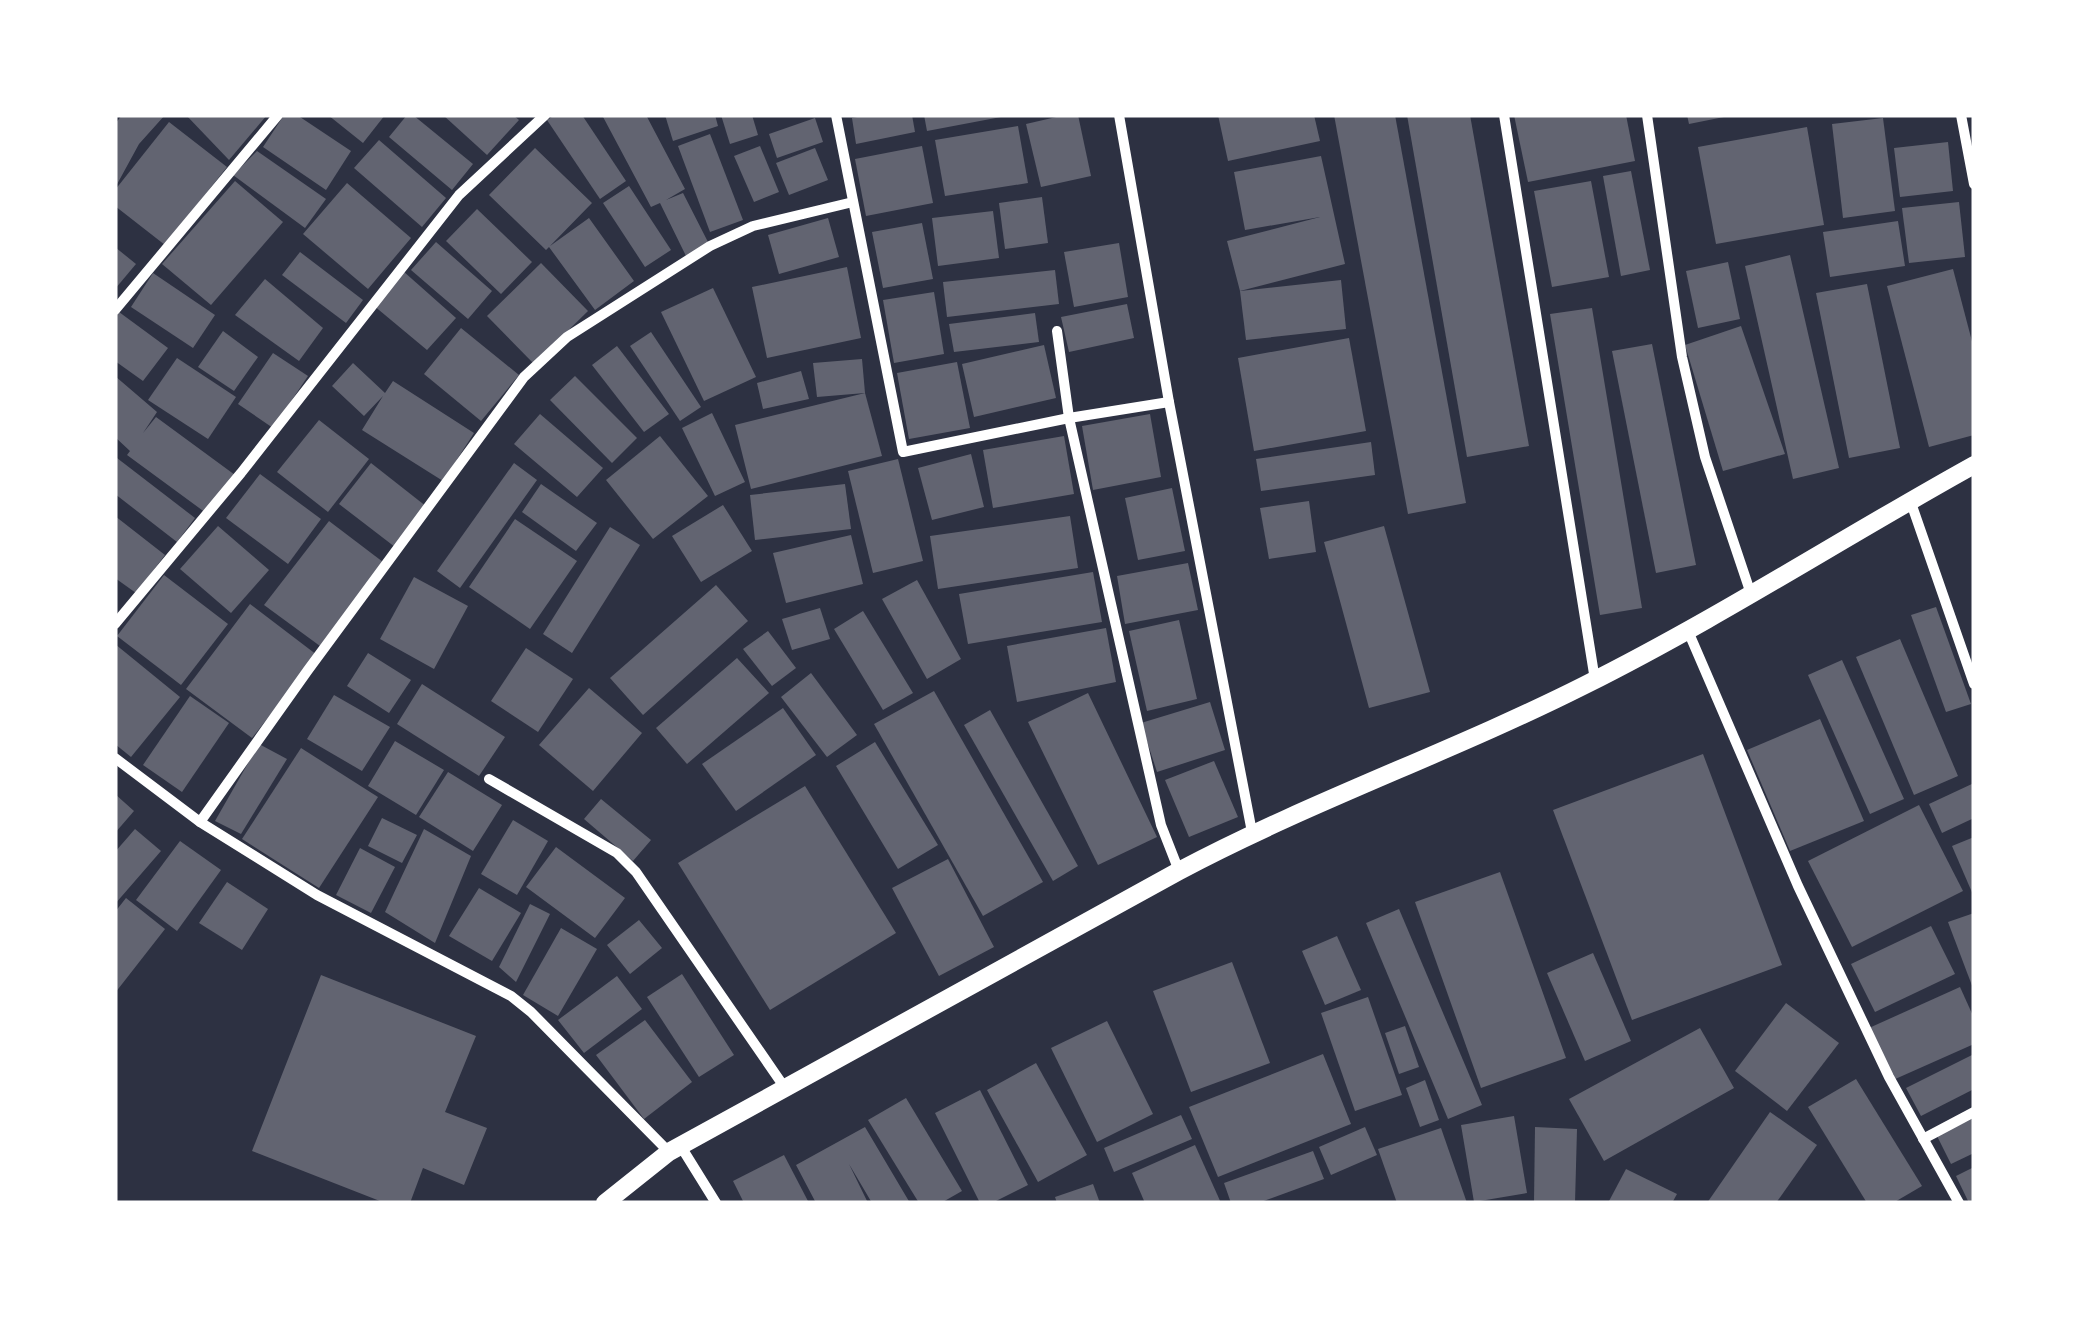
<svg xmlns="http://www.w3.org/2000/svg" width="2089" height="1318" font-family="Poppins,sans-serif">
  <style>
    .building { fill: #626471 }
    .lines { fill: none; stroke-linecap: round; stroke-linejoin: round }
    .minor { stroke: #fff; stroke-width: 10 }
    .tertiary { stroke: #fff; stroke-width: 18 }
  </style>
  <rect width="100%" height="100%" fill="#2d3142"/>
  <!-- building -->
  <g class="building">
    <path d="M 122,115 L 165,115 L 139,144 L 115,188 L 115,124 Z"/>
    <path d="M 186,115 L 267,115 L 229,160 Z"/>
    <path d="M 284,115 L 297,115 L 351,151 L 326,190 L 263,147 Z"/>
    <path d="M 328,115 L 385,115 L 363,143 Z"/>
    <path d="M 407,115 L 413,115 L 473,164 L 452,190 L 389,137 Z"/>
    <path d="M 443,115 L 513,115 L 519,120 L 487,155 Z"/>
    <path d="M 555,115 L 582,115 L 626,181 L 600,199 L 547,120 Z"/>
    <path d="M 602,115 L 646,115 L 685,189 L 666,200 L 683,193 L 709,244 L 686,256 L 660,203 L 651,207 Z"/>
    <path d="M 665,115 L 715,115 L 718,126 L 673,141 Z"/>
    <path d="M 721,115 L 752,115 L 758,135 L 730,144 Z"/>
    <path d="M 868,115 L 912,115 L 915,132 L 856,144 L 852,118 Z"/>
    <path d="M 924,115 L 1001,115 L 1001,117 L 927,131 Z"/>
    <path d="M 1065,115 L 1078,115 L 1091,176 L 1041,187 L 1026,124 Z"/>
    <path d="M 1218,115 L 1314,115 L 1320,141 L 1228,161 Z"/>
    <path d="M 1334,115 L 1395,115 L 1466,503 L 1408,514 Z"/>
    <path d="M 1407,115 L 1470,115 L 1529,446 L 1467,457 Z"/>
    <path d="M 1514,115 L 1626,115 L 1635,161 L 1528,182 Z"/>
    <path d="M 1687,115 L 1724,115 L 1724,117 L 1689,124 Z"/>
    <path d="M 815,118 L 823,142 L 777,158 L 769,134 Z"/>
    <path d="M 1883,118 L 1895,211 L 1843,218 L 1832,124 Z"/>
    <path d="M 169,122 L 227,167 L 165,245 L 115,206 L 115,190 Z"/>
    <path d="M 1018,126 L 1028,183 L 945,196 L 935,140 Z"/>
    <path d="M 1807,127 L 1824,225 L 1716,244 L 1698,147 Z"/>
    <path d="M 710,134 L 743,220 L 710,232 L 678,146 Z"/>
    <path d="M 379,140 L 446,198 L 422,227 L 354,168 Z"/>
    <path d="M 1948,142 L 1953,191 L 1900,197 L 1894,148 Z"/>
    <path d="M 760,146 L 779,192 L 754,202 L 734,156 Z"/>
    <path d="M 922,146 L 933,203 L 866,216 L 855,159 Z"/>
    <path d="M 535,148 L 592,203 L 550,246 L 589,218 L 634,281 L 595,310 L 549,247 L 546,250 L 489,195 Z"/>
    <path d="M 815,148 L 828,180 L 789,195 L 776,163 Z"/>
    <path d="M 257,151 L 326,199 L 305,228 L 233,175 Z"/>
    <path d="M 1321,156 L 1345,264 L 1240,291 L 1227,241 L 1320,217 L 1245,230 L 1234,172 Z"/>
    <path d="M 1631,171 L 1650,270 L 1621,276 L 1603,176 Z"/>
    <path d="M 235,181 L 283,222 L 211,305 L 162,264 Z"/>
    <path d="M 1591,181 L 1609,277 L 1552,287 L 1534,191 Z"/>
    <path d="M 347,183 L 411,238 L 368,289 L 303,234 Z"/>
    <path d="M 629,186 L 671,250 L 645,267 L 603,203 Z"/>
    <path d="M 1042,197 L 1048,243 L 1005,249 L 999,203 Z"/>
    <path d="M 1959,202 L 1965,257 L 1909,263 L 1902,208 Z"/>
    <path d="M 477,209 L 532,262 L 501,294 L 446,241 Z"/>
    <path d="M 993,211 L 999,258 L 938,266 L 932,218 Z"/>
    <path d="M 828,218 L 839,257 L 779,274 L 768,235 Z"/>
    <path d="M 1898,221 L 1905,266 L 1830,277 L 1823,232 Z"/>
    <path d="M 922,223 L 933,279 L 883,288 L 872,232 Z"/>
    <path d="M 436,242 L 492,291 L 468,319 L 411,270 Z"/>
    <path d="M 1119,243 L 1128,297 L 1074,307 L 1064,252 Z"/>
    <path d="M 115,247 L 136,264 L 115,289 Z"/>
    <path d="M 300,252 L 363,300 L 346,323 L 282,275 Z"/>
    <path d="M 1790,255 L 1839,468 L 1793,479 L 1745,266 Z"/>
    <path d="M 1728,262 L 1740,319 L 1698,328 L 1686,271 Z"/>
    <path d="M 541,263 L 588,311 L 534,364 L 487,316 Z"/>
    <path d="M 847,267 L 861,338 L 767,358 L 752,287 Z"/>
    <path d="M 1953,269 L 1974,349 L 1974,435 L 1929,447 L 1887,286 Z"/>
    <path d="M 1055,270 L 1059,304 L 947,317 L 943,282 Z"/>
    <path d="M 403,271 L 456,318 L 427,350 L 373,305 Z"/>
    <path d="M 153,273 L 215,315 L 193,348 L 131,307 Z"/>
    <path d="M 265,279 L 323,328 L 299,361 L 235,315 Z"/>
    <path d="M 1341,280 L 1346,329 L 1246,340 L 1240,291 Z"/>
    <path d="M 1867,284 L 1900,448 L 1849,458 L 1816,293 Z"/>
    <path d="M 713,288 L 756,377 L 704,401 L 661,312 Z"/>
    <path d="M 934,292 L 944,354 L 894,363 L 883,300 Z"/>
    <path d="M 1127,304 L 1134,338 L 1069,352 L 1061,317 Z"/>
    <path d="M 1592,308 L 1642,608 L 1600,615 L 1550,314 Z"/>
    <path d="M 119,312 L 168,348 L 143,381 L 115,361 L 115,317 Z"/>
    <path d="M 1035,313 L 1039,342 L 954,352 L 949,324 Z"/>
    <path d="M 1741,326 L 1785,454 L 1723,471 L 1685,345 Z"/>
    <path d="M 461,328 L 519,375 L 481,421 L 424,374 Z"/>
    <path d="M 223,331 L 258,357 L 234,391 L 198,367 Z"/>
    <path d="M 651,332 L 701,407 L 680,421 L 630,346 Z"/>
    <path d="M 1349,338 L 1366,431 L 1254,451 L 1238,358 Z"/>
    <path d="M 1652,344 L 1696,565 L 1656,573 L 1612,351 Z"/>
    <path d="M 1044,345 L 1056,398 L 974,417 L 962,364 Z"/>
    <path d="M 617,346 L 669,414 L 644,432 L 592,365 Z"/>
    <path d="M 273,353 L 308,376 L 273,428 L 238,404 Z"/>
    <path d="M 177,358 L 236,397 L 208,439 L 148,400 Z"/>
    <path d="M 862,359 L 865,393 L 817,397 L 813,363 Z"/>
    <path d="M 957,362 L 970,428 L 909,439 L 897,373 Z"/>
    <path d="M 353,363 L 385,393 L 393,381 L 474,433 L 443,481 L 362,430 L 383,396 L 364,416 L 332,386 Z"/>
    <path d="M 801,371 L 809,399 L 763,409 L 757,383 Z"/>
    <path d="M 115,376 L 157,412 L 143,433 L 156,417 L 235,475 L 206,513 L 127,455 L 130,451 L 115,437 Z"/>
    <path d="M 575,376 L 637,438 L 612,463 L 550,400 Z"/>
    <path d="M 865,393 L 882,456 L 751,489 L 735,425 Z"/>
    <path d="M 712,413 L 745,482 L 715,496 L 682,428 Z"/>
    <path d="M 540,414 L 603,468 L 577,497 L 514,444 Z"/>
    <path d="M 1150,414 L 1161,477 L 1093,490 L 1082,426 Z"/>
    <path d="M 319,420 L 369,459 L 328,512 L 277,472 Z"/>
    <path d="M 660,436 L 708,496 L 653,539 L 606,480 Z"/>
    <path d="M 1064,436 L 1074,494 L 993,508 L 983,450 Z"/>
    <path d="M 1371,442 L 1375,475 L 1261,491 L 1256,459 Z"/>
    <path d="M 971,454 L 984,507 L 932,520 L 918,468 Z"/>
    <path d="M 117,458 L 195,518 L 177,542 L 115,494 Z"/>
    <path d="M 898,459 L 923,561 L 873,573 L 848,471 Z"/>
    <path d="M 371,463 L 427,507 L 395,547 L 339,504 Z"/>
    <path d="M 514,463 L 537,480 L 460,588 L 437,571 Z"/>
    <path d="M 260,474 L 321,519 L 288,564 L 226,518 Z"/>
    <path d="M 541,484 L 597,523 L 576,551 L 522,512 Z"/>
    <path d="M 845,484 L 851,529 L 755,540 L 750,495 Z"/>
    <path d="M 1172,488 L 1185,551 L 1138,560 L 1125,498 Z"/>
    <path d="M 1309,501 L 1316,552 L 1269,559 L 1260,508 Z"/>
    <path d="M 723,505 L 752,551 L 701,582 L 672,536 Z"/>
    <path d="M 115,516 L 165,555 L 136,593 L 115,578 Z"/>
    <path d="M 1070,516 L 1078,568 L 938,589 L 930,536 Z"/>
    <path d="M 515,519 L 577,561 L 530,629 L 469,587 Z"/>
    <path d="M 329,521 L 383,562 L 320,646 L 264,605 Z"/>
    <path d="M 218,526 L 269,570 L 231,613 L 180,569 Z"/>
    <path d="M 1384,526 L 1430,692 L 1369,708 L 1324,542 Z"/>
    <path d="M 610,527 L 640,545 L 572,653 L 543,634 Z"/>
    <path d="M 851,535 L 863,584 L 786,603 L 773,553 Z"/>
    <path d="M 1188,563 L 1198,610 L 1125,624 L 1117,576 Z"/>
    <path d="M 1093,572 L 1102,622 L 968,644 L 959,594 Z"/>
    <path d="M 164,575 L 228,624 L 181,685 L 117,636 Z"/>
    <path d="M 414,577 L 468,606 L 434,669 L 380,639 Z"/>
    <path d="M 917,580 L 961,659 L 927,679 L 882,599 Z"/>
    <path d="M 716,585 L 748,621 L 643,715 L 610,678 Z"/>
    <path d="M 250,604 L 317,655 L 252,738 L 186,689 Z"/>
    <path d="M 1936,607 L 1971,704 L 1946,712 L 1911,615 Z"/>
    <path d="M 820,608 L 830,639 L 792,650 L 782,619 Z"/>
    <path d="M 863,611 L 913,693 L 883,710 L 834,629 Z"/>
    <path d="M 1179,620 L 1197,699 L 1147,711 L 1129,631 Z"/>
    <path d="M 1106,628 L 1116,682 L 1017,702 L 1007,646 Z"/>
    <path d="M 768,631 L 796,668 L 772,686 L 743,649 Z"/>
    <path d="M 1900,639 L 1958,776 L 1914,795 L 1856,657 Z"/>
    <path d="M 115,644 L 180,697 L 131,757 L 115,744 Z"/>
    <path d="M 526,648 L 573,679 L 538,732 L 491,701 Z"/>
    <path d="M 368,653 L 411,680 L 389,713 L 347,686 Z"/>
    <path d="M 737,658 L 769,693 L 687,764 L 656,728 Z"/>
    <path d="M 1842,660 L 1904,799 L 1870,814 L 1808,675 Z"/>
    <path d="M 811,673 L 857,735 L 827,757 L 781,697 Z"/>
    <path d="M 422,684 L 505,737 L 479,776 L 397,724 Z"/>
    <path d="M 589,688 L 642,733 L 593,791 L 539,745 Z"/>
    <path d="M 934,691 L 1043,882 L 983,916 L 874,724 Z"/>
    <path d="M 1088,693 L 1157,837 L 1098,865 L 1028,722 Z"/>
    <path d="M 334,695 L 390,727 L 362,771 L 307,739 Z"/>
    <path d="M 190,696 L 229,723 L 182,792 L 143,765 Z"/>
    <path d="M 1210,702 L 1225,750 L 1157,772 L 1141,723 Z"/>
    <path d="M 783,708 L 816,755 L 736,811 L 702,764 Z"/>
    <path d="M 990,710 L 1078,866 L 1053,881 L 964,725 Z"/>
    <path d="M 1820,719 L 1864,821 L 1790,851 L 1747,750 Z"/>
    <path d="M 395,741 L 444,770 L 416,815 L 368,786 Z"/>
    <path d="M 875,742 L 938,845 L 898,869 L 836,766 Z"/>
    <path d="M 259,744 L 287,759 L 241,834 L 215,821 Z"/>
    <path d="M 301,748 L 378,797 L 319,888 L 242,839 Z"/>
    <path d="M 1703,754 L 1782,965 L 1632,1020 L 1553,810 Z"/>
    <path d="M 1214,761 L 1238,817 L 1189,837 L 1165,780 Z"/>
    <path d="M 448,772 L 502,805 L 473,851 L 419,817 Z"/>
    <path d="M 1974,783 L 1974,818 L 1942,833 L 1929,804 Z"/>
    <path d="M 805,786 L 896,933 L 770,1010 L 678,863 Z"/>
    <path d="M 115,794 L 134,811 L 115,833 Z"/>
    <path d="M 601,799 L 651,840 L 633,861 L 584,819 Z"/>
    <path d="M 1919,805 L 1963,891 L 1852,947 L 1808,861 Z"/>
    <path d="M 382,818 L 417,835 L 402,863 L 368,846 Z"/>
    <path d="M 513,820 L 548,841 L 517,895 L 481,874 Z"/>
    <path d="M 135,829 L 161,851 L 115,904 L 115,852 Z"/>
    <path d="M 424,829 L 471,856 L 435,943 L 385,912 Z"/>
    <path d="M 1974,837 L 1974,897 L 1952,846 Z"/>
    <path d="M 180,841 L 221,870 L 177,931 L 136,900 Z"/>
    <path d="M 556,847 L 625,898 L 595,938 L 526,887 Z"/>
    <path d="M 360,848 L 395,867 L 371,913 L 336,895 Z"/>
    <path d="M 948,859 L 994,947 L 939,976 L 892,888 Z"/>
    <path d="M 1500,872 L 1566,1058 L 1481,1088 L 1415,902 Z"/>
    <path d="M 227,882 L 268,909 L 242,950 L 199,923 Z"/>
    <path d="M 479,888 L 521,913 L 492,961 L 449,936 Z"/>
    <path d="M 126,898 L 165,929 L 115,993 L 115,912 Z"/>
    <path d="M 530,904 L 550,914 L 516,982 L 499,967 Z"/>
    <path d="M 1399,909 L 1482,1105 L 1448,1119 L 1366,923 Z"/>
    <path d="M 1974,913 L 1974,991 L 1948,922 Z"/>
    <path d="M 639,920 L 662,948 L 630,974 L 607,945 Z"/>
    <path d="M 1931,926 L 1955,974 L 1875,1012 L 1851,964 Z"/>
    <path d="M 561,928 L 597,949 L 558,1016 L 523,995 Z"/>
    <path d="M 1337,936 L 1361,990 L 1325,1005 L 1302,951 Z"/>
    <path d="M 1593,953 L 1631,1041 L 1585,1061 L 1547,973 Z"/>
    <path d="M 1232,962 L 1270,1063 L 1191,1092 L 1153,991 Z"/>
    <path d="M 682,974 L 734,1055 L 699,1077 L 647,997 Z"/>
    <path d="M 321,975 L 476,1036 L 445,1112 L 487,1128 L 464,1185 L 423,1168 L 410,1203 L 385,1203 L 252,1151 Z"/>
    <path d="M 617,976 L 642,1009 L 584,1053 L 558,1020 Z"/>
    <path d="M 1960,987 L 1974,1018 L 1974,1044 L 1893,1080 L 1869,1028 Z"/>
    <path d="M 1368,997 L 1402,1095 L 1355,1111 L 1321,1013 Z"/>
    <path d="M 1786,1003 L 1839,1043 L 1787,1111 L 1735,1071 Z"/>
    <path d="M 645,1020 L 692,1082 L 644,1119 L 596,1055 Z"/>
    <path d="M 1107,1021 L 1153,1114 L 1097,1142 L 1051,1048 Z"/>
    <path d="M 1405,1026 L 1419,1067 L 1399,1074 L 1385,1033 Z"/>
    <path d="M 1700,1028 L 1734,1088 L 1604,1161 L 1569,1099 Z"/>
    <path d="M 1323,1054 L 1351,1124 L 1218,1177 L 1189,1107 Z"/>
    <path d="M 1974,1054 L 1974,1089 L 1921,1116 L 1906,1088 Z"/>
    <path d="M 1036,1063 L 1087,1155 L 1038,1182 L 987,1090 Z"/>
    <path d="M 1856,1079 L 1922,1186 L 1893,1203 L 1867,1203 L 1808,1107 Z"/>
    <path d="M 1425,1080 L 1439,1120 L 1420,1127 L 1406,1088 Z"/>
    <path d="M 980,1090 L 1028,1185 L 992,1203 L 980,1203 L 935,1113 Z"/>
    <path d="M 906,1098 L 962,1191 L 941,1203 L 919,1203 L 868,1120 Z"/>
    <path d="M 1770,1112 L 1817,1145 L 1776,1203 L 1707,1203 Z"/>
    <path d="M 1181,1115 L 1192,1139 L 1114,1172 L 1104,1148 Z"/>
    <path d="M 1514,1116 L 1527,1193 L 1474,1202 L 1461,1125 Z"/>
    <path d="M 1974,1118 L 1974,1153 L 1951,1164 L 1937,1136 Z"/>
    <path d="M 865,1127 L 910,1203 L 872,1203 L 849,1164 L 868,1203 L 816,1203 L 796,1165 Z"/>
    <path d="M 1365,1127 L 1377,1155 L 1331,1175 L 1319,1147 Z"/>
    <path d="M 1535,1127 L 1577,1129 L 1575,1203 L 1534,1203 Z"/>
    <path d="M 1441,1128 L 1467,1203 L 1397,1203 L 1378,1149 Z"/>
    <path d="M 1195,1145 L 1221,1203 L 1145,1203 L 1132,1173 Z"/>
    <path d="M 1313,1151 L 1324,1179 L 1258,1203 L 1231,1203 L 1224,1183 Z"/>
    <path d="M 784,1155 L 809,1203 L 744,1203 L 733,1181 Z"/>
    <path d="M 1974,1167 L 1974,1203 L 1969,1203 L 1956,1176 Z"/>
    <path d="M 1626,1169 L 1677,1194 L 1672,1203 L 1608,1203 Z"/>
    <path d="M 1093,1184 L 1100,1203 L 1057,1203 L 1055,1197 Z"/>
  </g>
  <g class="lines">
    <!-- minor -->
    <g class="minor">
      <path d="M 836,115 L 903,452 L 1069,418 L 1169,402"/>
      <path d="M 1119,115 L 1169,402 L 1252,832"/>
      <path d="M 1504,115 L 1595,680"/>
      <path d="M 1647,115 L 1682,357 L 1705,457 L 1751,594"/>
      <path d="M 1961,115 L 1974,184"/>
      <path d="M 115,310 L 278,115"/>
      <path d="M 1057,331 L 1069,418 L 1161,825 L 1179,871"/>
      <path d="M 1910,500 L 1974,684"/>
      <path d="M 115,624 L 241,473 L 459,195 L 545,115"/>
      <path d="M 1688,631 L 1798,886 L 1889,1077 L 1959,1203"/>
      <path d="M 115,758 L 200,822 L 317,895 L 511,996 L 531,1012 L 669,1152"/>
      <path d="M 489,779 L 617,853 L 636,872 L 785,1088"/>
      <path d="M 200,822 L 308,670 L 524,377 L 567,337 L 710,246 L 753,226 L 853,202"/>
      <path d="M 1923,1139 L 1974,1112"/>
      <path d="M 680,1145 L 716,1203"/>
    </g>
    <!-- tertiary -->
    <path class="tertiary" d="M 605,1203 L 669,1152 L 1179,871 C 1311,801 1452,752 1585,685 C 1719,618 1844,537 1974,465"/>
  </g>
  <!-- border -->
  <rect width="2089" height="1318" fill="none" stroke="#ffffff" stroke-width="235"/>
</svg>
